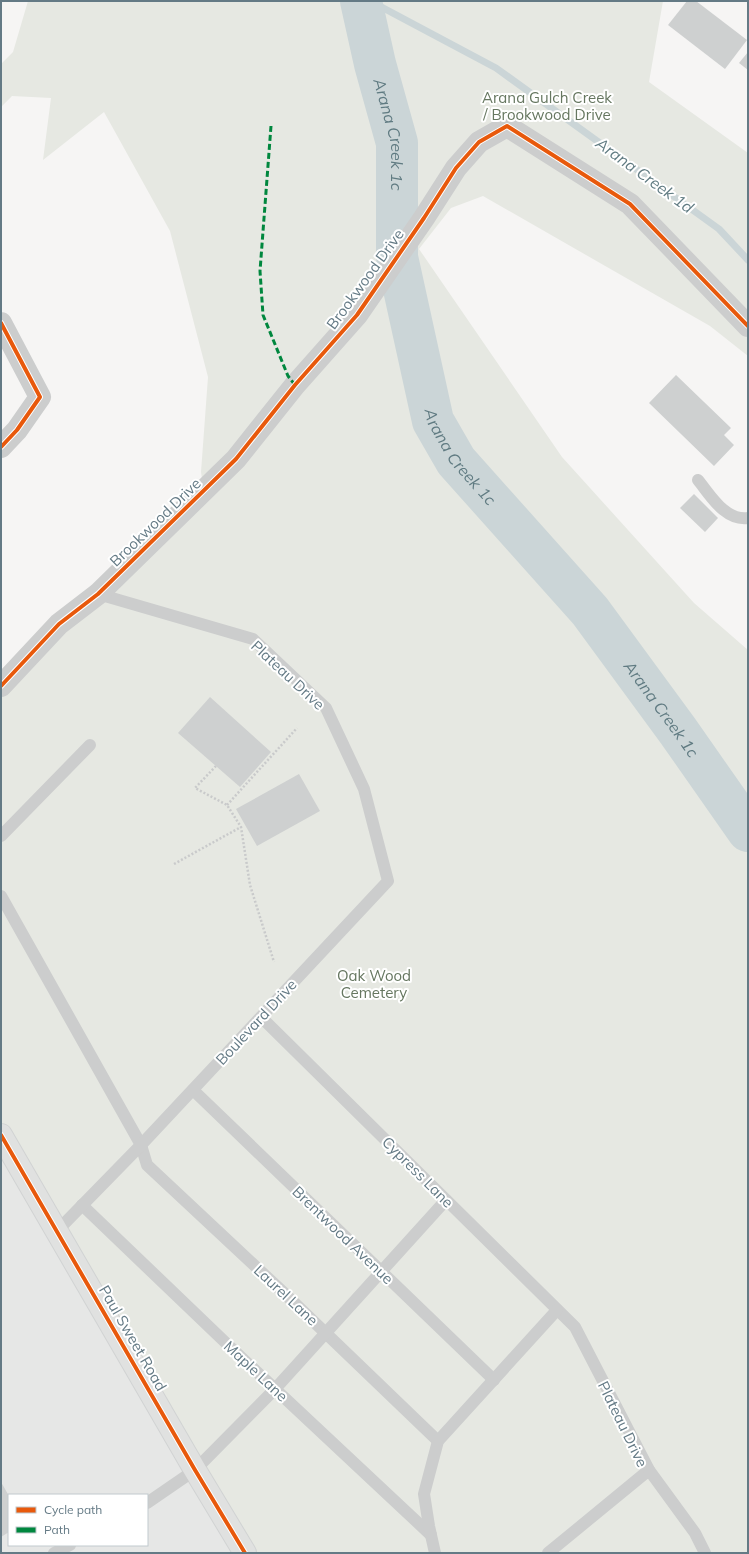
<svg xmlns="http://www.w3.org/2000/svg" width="749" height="1554" font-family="Mulish,sans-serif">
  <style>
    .built { fill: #e6e7e6; fill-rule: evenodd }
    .green { fill: #e6e8e2 }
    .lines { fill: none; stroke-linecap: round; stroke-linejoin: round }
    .stream { stroke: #cbd5d7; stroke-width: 7 }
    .river { stroke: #cbd5d7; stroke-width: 42 }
    .building { fill: #ced0d0 }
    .secondary-casing { stroke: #d1d3d3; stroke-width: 24 }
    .path { stroke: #c9cacb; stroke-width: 2.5; stroke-dasharray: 2 2; stroke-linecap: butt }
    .lane { stroke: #cccdcd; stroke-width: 12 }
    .street { stroke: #cccdcd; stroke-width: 22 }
    .secondary { stroke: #e0e1e0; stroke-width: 22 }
    .quiet { stroke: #00873e; stroke-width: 3; stroke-dasharray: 6 3; stroke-linecap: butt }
    .cycleway-casing { stroke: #fff; stroke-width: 6 }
    .cycleway { stroke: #e8590c; stroke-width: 4 }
    .labels { text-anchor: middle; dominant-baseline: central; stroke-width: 4; stroke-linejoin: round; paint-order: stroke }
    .park-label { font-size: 15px; fill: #667760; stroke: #fff }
    .street-label { font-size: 15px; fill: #647a85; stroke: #fff }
    .water-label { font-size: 16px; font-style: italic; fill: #607b82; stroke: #fff }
  </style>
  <rect width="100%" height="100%" fill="#f6f5f4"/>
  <!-- built -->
  <path class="built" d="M 1,1143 L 236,1553 L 1,1553 ZM 9,1495 L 147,1495 L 147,1545 L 9,1545 Z"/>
  <!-- green -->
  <path class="green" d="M 28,1 L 663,1 L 649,82 L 748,153 L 748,356 L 710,326 L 483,196 L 451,208 L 419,249 L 562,457 L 694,603 L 748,650 L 748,1553 L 236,1553 L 1,1143 L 1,677 L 135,556 L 202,479 L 201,472 L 208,377 L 170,231 L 104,112 L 43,160 L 51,98 L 12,96 L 1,107 L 1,64 L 13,52 Z"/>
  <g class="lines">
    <!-- stream -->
    <path class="stream" d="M 370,1 L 496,68 L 719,229 L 748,260"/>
    <!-- river -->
    <path class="river" id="s1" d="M 361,1 L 375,64 L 397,143 L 397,257 L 433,421 L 456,461 L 590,611 L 678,731 L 748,831"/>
  </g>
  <!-- building -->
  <g class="building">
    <path d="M 687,1 L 696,1 L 747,40 L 725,69 L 668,25 Z"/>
    <path d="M 748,52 L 748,70 L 739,63 Z"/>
    <path d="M 676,375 L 731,428 L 724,435 L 734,445 L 714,466 L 649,403 Z"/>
    <path d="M 694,494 L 718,518 L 705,532 L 680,508 Z"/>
    <path d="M 210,697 L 271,752 L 240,787 L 178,733 Z"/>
    <path d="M 299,774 L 320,811 L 257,846 L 236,809 Z"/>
    <path d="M 1,1482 L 9,1496 L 9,1532 L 1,1537 Z"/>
  </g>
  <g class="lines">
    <!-- secondary casing -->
    <g class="secondary-casing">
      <path id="secondary" d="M 1,1135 L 195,1470 L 245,1553"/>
    </g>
    <!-- path -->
    <g class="path">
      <path d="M 216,766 L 195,788 L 227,805 L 241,827 L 250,885 L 274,962"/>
      <path d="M 227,805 L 297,728"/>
      <path d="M 174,864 L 241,827"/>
    </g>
    <!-- lane -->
    <g class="lane">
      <path d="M 698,480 C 711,496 725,521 748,518"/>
      <path d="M 1,836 L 90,745"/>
      <path d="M 1,896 L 141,1145 L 147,1165 L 285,1294 L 438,1441"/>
      <path d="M 261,1017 L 575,1327 L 649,1470 L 548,1553"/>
      <path d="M 193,1090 L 494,1380"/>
      <path d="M 82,1205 L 226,1343 L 431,1535"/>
      <path d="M 57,1231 L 141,1145 L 388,881 L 364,789 L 326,708 L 253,639 L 98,594"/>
      <path d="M 649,1470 L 695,1533 L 705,1553"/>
      <path d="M 147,1503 L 195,1470 L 275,1389 L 446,1200"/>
      <path d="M 54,1553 L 70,1545"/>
      <path d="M 435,1553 L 429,1526 L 424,1494 L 438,1441 L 557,1310"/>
    </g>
    <!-- street -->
    <g class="street">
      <path d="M 1,323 L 40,397 L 17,430 L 1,447"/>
      <path d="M 1,686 L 59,624 L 98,594 L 236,459 L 295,385 L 357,315 L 424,218 L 456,168 L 479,142 L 507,126 L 630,204 L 748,326"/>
    </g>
    <!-- secondary -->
    <use href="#secondary" class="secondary"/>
    <!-- quiet -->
    <path class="quiet" d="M 271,126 L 260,271 L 263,315 L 288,376 L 295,385"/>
    <!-- cycleway casing -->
    <g class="cycleway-casing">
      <g id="cycleway">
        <path d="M 1,323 L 40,397 L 17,430 L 1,447"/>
        <path d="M 1,686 L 59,624 L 98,594 L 236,459 L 295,385 L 357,315 L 424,218 L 456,168 L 479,142 L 507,126 L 630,204 L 748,326"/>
        <path d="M 1,1135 L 195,1470 L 245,1553"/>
      </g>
    </g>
    <!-- cycleway -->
    <use href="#cycleway" class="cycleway"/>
  </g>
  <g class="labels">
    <!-- park labels -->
    <g class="park-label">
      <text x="547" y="97">Arana Gulch Creek<tspan x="547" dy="17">/ Brookwood Drive</tspan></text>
      <text x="374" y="975">Oak Wood<tspan x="374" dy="17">Cemetery</tspan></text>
    </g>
    <!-- street labels -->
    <g class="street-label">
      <text transform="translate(365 279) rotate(-54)">Brookwood Drive</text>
      <text transform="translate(155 522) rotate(-44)">Brookwood Drive</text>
      <text transform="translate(288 675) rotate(43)">Plateau Drive</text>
      <text transform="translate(256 1022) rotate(-47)">Boulevard Drive</text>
      <text transform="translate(418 1172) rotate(45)">Cypress Lane</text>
      <text transform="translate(343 1235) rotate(44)">Brentwood Avenue</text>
      <text transform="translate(286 1295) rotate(43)">Laurel Lane</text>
      <text transform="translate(133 1338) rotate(60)">Paul Sweet Road</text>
      <text transform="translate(256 1371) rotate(43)">Maple Lane</text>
      <text transform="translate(623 1424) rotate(64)">Plateau Drive</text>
    </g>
    <!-- water labels -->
    <g class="water-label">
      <text stroke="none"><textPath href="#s1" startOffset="137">Arana Creek 1c</textPath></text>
      <text transform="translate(645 175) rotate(36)">Arana Creek 1d</text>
      <text stroke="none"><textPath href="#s1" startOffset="473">Arana Creek 1c</textPath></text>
      <text stroke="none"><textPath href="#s1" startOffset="797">Arana Creek 1c</textPath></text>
    </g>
  </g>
  <!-- border -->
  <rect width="749" height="1554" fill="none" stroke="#647a85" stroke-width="4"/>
  <!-- legend -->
  <rect x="8" y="1494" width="140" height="52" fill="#ffffff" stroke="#c1cace"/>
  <rect x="16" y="1507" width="20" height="6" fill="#e8590c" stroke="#c1cace"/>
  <text x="44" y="1514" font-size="12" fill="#647a85">Cycle path</text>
  <rect x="16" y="1527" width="20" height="6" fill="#00873e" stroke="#c1cace"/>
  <text x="44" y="1534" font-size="12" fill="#647a85">Path</text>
</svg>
